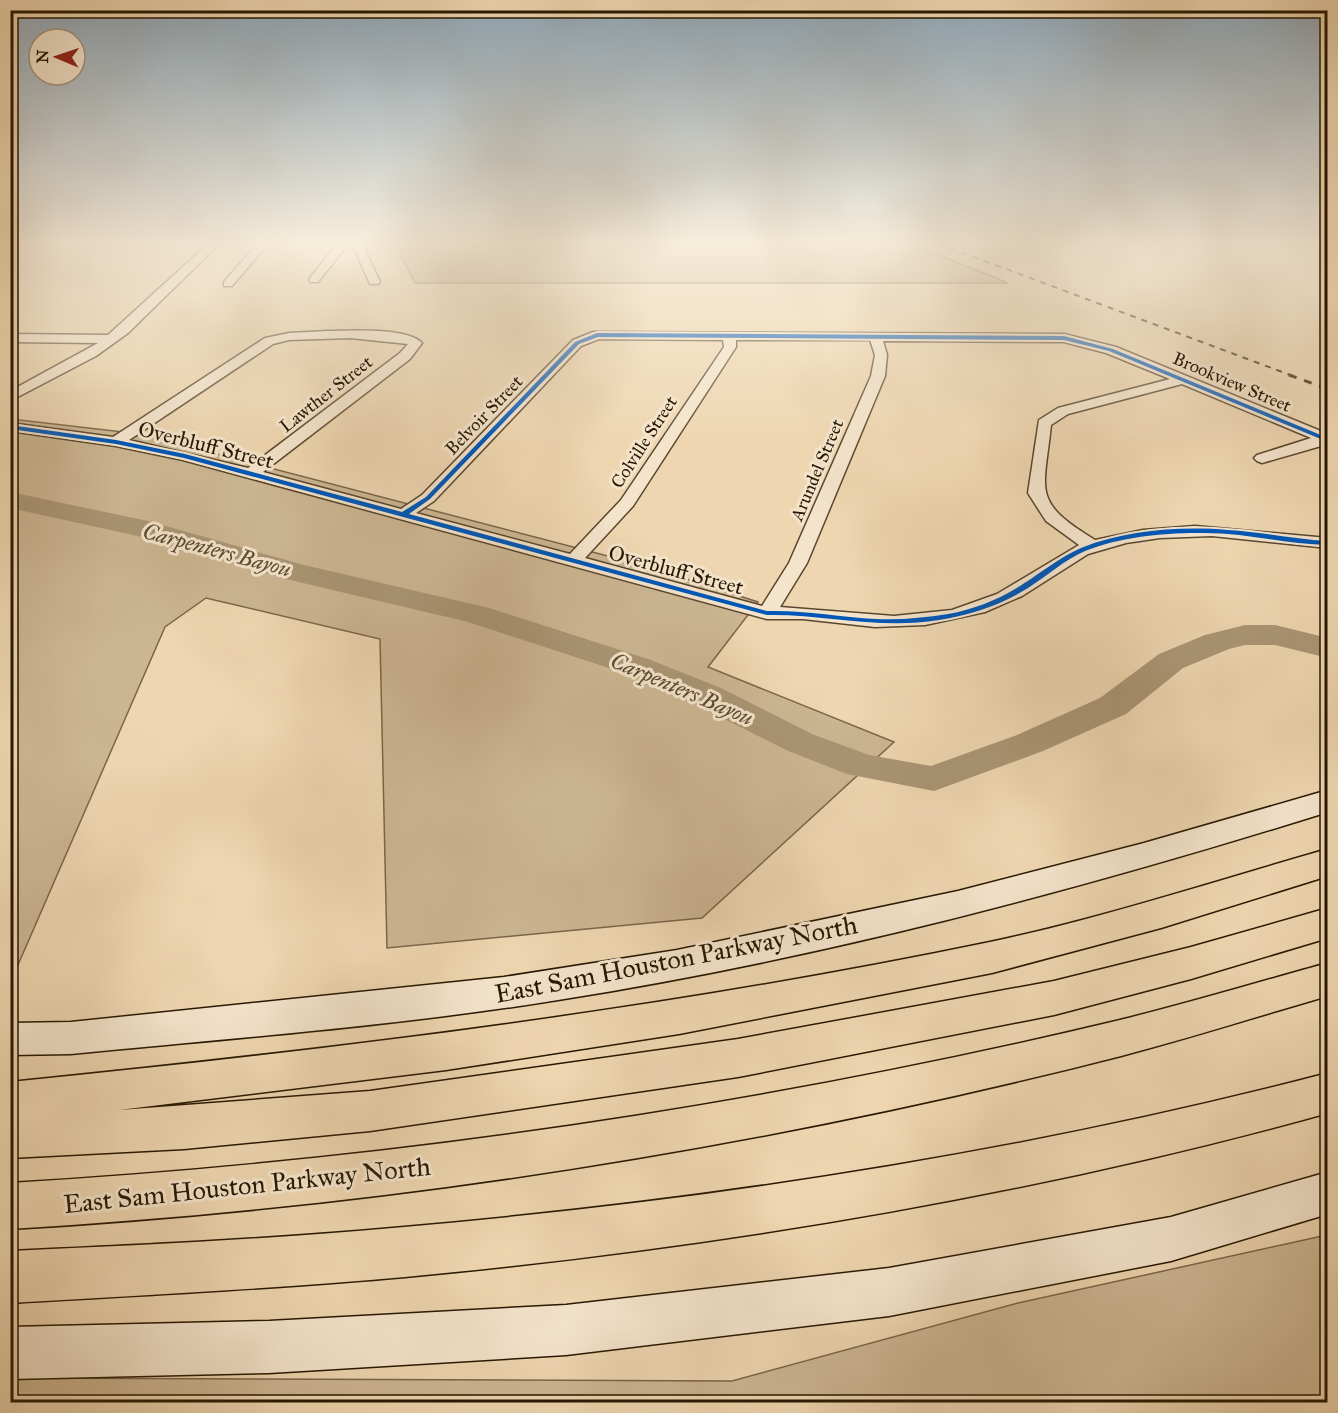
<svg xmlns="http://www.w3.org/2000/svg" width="1338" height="1413" font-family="'IM FELL Great Primer',serif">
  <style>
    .green { fill: #ccb692; stroke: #7a664a; stroke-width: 1.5 }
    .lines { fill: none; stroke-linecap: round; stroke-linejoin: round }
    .river { fill: #aa9574; fill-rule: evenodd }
    .minor-casing { stroke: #59472d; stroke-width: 3 }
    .secondary-casing { stroke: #271701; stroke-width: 3 }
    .motorway-casing { stroke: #271701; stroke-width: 3 }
    .minor { fill: #f4e4cc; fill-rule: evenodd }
    .secondary { fill: #f4e4cc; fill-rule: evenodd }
    .motorway { fill: #eed6b0; fill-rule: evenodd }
    .rail-far1 { stroke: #271701; stroke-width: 2; stroke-dasharray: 6 6; stroke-linecap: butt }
    .rail { stroke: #271701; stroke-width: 3; stroke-dasharray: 8 8; stroke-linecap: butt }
    .cycleway-casing { stroke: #f4e4cc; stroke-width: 4 }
    .cycleway { fill: #0057b8; fill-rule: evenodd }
    .labels { text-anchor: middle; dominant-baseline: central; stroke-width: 6; stroke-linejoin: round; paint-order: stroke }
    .far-street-label { font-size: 18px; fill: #271701; stroke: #f4e4cc }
    .street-label { font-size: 21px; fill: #271701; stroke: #f4e4cc }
    .water-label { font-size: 22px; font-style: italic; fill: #5b492f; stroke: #f4e4cc }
    .near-street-label { font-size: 26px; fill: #271701; stroke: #f4e4cc }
  </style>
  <rect width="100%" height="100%" fill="#eed6b0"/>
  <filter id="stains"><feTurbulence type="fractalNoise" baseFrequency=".00333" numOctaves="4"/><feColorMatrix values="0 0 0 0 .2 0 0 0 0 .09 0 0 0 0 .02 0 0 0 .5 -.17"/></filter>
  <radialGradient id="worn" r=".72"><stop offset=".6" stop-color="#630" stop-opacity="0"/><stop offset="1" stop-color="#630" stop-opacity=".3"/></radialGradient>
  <!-- green -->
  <g class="green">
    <path d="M 403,244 L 912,244 L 1008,283 L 415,283 L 400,254 Z"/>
    <path d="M 11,419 L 140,434 L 646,566 L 758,602 L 708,667 L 894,742 L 702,918 L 387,948 L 380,639 L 206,598 L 165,627 L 11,981 Z"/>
    <path d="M 1327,1235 L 1327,1402 L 11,1402 L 11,1378 L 732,1381 L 1018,1303 Z"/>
  </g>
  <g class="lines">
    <!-- river -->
    <path class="river" d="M 10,492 L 148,521 L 304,565 L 489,608 L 648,659 L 721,688 L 812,734 L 869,755 L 931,766 L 1017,735 L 1100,698 L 1159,654 L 1205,635 L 1245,625 L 1275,625 L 1328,638 L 1328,658 L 1275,645 L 1245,645 L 1229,649 L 1183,668 L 1126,714 L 1043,751 L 934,791 L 847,774 L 786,750 L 695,704 L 624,673 L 468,622 L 286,579 L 142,537 L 10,508 Z"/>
    <!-- minor casing -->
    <g class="minor-casing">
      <g id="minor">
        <path d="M 208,244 L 219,244 L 128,333 L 96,356 L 10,401 L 10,391 L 98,343 L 10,342 L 10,334 L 108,335 Z"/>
        <path d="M 257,244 L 268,244 L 232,286 L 224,286 L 224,282 Z"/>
        <path d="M 337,244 L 348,244 L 318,282 L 310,282 L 310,278 Z"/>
        <path d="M 348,244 L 363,246 L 380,282 L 378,284 L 370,284 L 355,250 Z"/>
        <path d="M 327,331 C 350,331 406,327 422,343 L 410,359 L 263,472 L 401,509 L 422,495 L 573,340 L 593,332 L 1064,334 L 1116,347 L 1328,434 L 1328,444 L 1262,463 L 1257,461 L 1254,458 L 1257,455 L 1311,438 L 1182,384 L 1068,414 L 1051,425 C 1044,493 1031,501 1095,540 L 1143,530 L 1195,526 L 1328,538 L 1328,548 L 1212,536 L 1160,538 L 1126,543 L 1088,554 L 1022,596 L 985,612 L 925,625 L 875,627 L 803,619 L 767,619 L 183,460 L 116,446 L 10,431 L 10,423 L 113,437 L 265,338 L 289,333 ZM 350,338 L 408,344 L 400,353 L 248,468 L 129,440 L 273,344 L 289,340 ZM 599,339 L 723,340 L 724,347 L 621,500 L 570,554 L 416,513 L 434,501 L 581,346 ZM 736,340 L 870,340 L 875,355 L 871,376 L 789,563 L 762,606 L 585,558 L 633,506 L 736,347 ZM 883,341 L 1064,342 L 1106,353 L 1170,379 L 1058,408 L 1039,420 L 1028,493 L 1046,521 L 1079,545 L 997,594 L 952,610 L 894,616 L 780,607 L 807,563 L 885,376 L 887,355 Z"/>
      </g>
    </g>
    <!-- secondary casing -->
    <g class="secondary-casing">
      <g id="secondary">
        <path d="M 1328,790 L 1328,812 C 1075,891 819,959 558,1000 C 397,1026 233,1038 71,1054 L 10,1055 L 10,1023 L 71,1022 L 504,977 L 677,950 L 958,891 L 1144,843 Z"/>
        <path d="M 1328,1172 L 1328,1214 L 1171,1261 L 889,1316 L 566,1355 L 269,1373 L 10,1379 L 10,1327 L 269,1321 L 566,1305 L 889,1268 L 1171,1217 Z"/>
      </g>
    </g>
    <!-- motorway casing -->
    <g class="motorway-casing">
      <g id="motorway">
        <path d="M 1328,849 L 1328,876 L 1161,928 L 992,973 L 679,1034 L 446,1070 L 119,1110 L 370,1091 L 738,1039 L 1054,981 L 1191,947 L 1328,908 L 1328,938 L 1191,979 L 1054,1015 L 738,1077 L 370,1131 L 184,1149 L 10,1158 L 10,1082 C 339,1049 667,1009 990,942 C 1104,918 1215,881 1328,849 Z"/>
        <path d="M 1328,963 L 1328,996 C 1258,1016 1190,1038 1121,1056 C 757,1149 385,1207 10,1229 L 10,1183 C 384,1161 756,1107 1120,1020 C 1190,1003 1258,982 1328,963 Z"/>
        <path d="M 1328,1073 L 1328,1113 C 1029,1196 713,1248 405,1277 C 274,1289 142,1295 10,1303 L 10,1251 C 142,1245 273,1239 404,1227 C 713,1200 1027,1152 1328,1073 Z"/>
      </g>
    </g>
    <!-- minor -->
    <use href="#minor" class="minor"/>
    <!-- secondary -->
    <use href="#secondary" class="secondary"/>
    <!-- motorway -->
    <use href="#motorway" class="motorway"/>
    <!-- rail-far1 -->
    <path class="rail-far1" d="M 939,244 L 1293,376"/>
    <!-- rail -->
    <path class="rail" d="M 1289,375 L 1328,389"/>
    <!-- cycleway casing -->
    <g class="cycleway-casing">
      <path id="cycleway" d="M 597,333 L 1064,336 L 1113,349 L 1328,438 L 1328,442 L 1109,351 L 1064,340 L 598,337 L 579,344 L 430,499 L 409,514 L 767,611 C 804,610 839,617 876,619 C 900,620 924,618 948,614 C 975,609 1000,599 1023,584 C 1042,572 1060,557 1081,548 C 1126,530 1181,526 1228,530 C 1262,532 1294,539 1328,541 L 1328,545 C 1294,544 1262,537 1228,534 C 1184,531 1127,534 1085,551 C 1064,560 1047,576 1028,588 C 1001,605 970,615 939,620 C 879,630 826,614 767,615 L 184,458 L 116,444 L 10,429 L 10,425 L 116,440 L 185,454 L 402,512 L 426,497 L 575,342 Z"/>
    </g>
    <!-- cycleway -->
    <use href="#cycleway" class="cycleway"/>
  </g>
  <!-- sky -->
  <linearGradient id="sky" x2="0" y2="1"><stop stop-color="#8fa8ba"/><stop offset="0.55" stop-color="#f7eddb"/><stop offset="1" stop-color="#f7eddb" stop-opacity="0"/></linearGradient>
  <rect width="1338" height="442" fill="url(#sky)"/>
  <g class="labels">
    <!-- far-street labels -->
    <g class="far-street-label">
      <text transform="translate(1232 382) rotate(23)">Brookview Street</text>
      <text transform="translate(326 394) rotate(-38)">Lawther Street</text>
      <text transform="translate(484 415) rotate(-46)">Belvoir Street</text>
      <text transform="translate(644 442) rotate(-57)">Colville Street</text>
      <text transform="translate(817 470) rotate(-67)">Arundel Street</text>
    </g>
    <!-- street labels -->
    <g class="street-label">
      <text transform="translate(206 445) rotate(14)">Overbluff Street</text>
      <text transform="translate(676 570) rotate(15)">Overbluff Street</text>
    </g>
    <!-- water labels -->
    <g class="water-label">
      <text transform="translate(217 550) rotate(15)">Carpenters Bayou</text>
      <text transform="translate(682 689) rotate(23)">Carpenters Bayou</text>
    </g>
    <!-- near-street labels -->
    <g class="near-street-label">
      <text transform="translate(676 959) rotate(-11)">East Sam Houston Parkway North</text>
      <text transform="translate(247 1185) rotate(-6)">East Sam Houston Parkway North</text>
    </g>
  </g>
  <!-- margin -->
  <rect width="1338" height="1413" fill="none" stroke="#eed6b0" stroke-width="36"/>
  <rect x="12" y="12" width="1314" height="1389" fill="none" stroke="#271701" stroke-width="3"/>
  <rect x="18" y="18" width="1302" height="1377" fill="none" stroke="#271701" stroke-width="1.5"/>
  <!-- north arrow -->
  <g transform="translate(57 57) rotate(272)"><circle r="28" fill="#f4e4cc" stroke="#a2927b" stroke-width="1.5"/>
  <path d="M0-4.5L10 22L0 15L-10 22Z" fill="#8f2418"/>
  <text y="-9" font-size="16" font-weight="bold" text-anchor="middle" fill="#271701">N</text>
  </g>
  <rect width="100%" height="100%" filter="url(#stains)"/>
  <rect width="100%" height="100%" fill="url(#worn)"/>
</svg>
